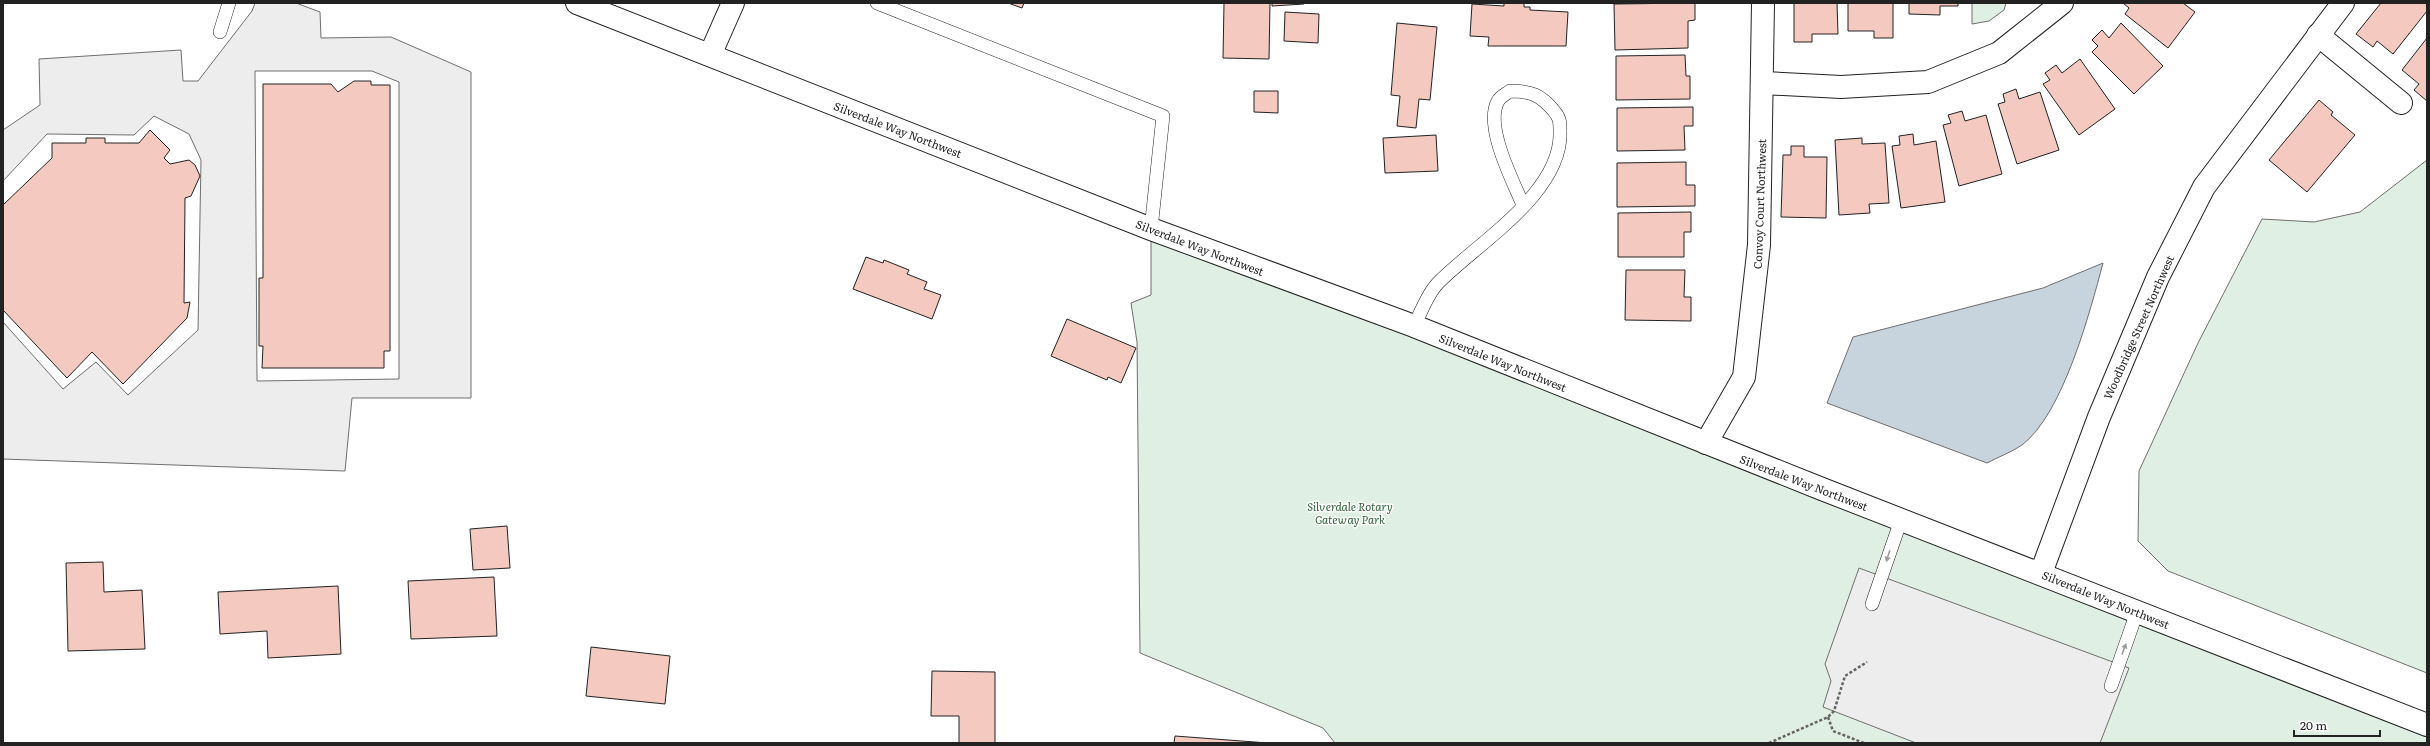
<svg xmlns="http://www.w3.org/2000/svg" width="2430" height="746" font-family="Literata,serif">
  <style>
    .green { fill: #e0efe3; stroke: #6f6f6f }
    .parking { fill: #ededed; stroke: #6f6f6f; fill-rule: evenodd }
    .water { fill: #c7d3dd; stroke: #6f6f6f }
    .building { fill: #f3c9c0; stroke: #222 }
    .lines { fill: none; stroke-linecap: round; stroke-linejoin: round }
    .lane-casing { stroke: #222; stroke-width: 14 }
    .street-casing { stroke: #222; stroke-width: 24 }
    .secondary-casing { stroke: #222; stroke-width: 24 }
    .path { stroke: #646464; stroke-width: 2.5; stroke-dasharray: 3 2; stroke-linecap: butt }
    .lane { stroke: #fff; stroke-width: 13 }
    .street { stroke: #fff; stroke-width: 22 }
    .secondary { stroke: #fff; stroke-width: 22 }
    .oneway { fill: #9c9c9c }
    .labels { text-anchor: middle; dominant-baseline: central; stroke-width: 3; stroke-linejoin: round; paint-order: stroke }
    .street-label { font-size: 11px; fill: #222; stroke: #fff }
    .park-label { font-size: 11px; font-style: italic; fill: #2f5e38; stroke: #fff }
  </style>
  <rect width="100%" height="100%" fill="#fff"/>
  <!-- green -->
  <g class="green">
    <path d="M 1972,3 L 2006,3 L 2004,10 L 1989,21 L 1972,24 Z"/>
    <path d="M 2427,160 L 2427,673 L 2168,571 L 2138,541 L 2139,471 L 2198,343 L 2262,219 L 2314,222 L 2360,212 Z"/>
    <path d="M 1151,229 L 2427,725 L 2427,743 L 1335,743 L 1323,728 L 1140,653 L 1137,342 L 1131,303 L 1151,295 Z"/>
  </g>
  <!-- parking -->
  <g class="parking">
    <path d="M 255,3 L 296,3 L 320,12 L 321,38 L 391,37 L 471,72 L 471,398 L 352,398 L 345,471 L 3,459 L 3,322 L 63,389 L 96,362 L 128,395 L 198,330 L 201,160 L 189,134 L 154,116 L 134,135 L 47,134 L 3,181 L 3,130 L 40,105 L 39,59 L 181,50 L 183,81 L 198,81 L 252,11 ZM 255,71 L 372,71 L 399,82 L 399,379 L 257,381 Z"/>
    <path d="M 1859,568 L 2129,668 L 2100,743 L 1916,743 L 1823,707 L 1831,681 L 1825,664 Z"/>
  </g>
  <!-- water -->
  <path class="water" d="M 2103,263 C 2090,312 2063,414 2022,445 C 2012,452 1998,457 1987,463 L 1827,403 L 1853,337 L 2043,288 Z"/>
  <!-- building -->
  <g class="building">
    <path d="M 1008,3 L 1024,3 L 1022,8 Z"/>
    <path d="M 1224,3 L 1270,3 L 1269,59 L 1223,58 Z"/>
    <path d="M 1272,3 L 1304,3 L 1304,4 L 1272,6 Z"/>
    <path d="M 1504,3 L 1524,3 L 1524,7 L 1530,7 L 1530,10 L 1568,12 L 1566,46 L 1488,46 L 1489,37 L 1470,36 L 1472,4 L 1504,6 Z"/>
    <path d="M 1695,3 L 1695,20 L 1688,21 L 1688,48 L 1615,50 L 1614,4 Z"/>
    <path d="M 1794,3 L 1837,3 L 1838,34 L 1812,34 L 1812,42 L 1794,42 Z"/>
    <path d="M 1848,3 L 1893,3 L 1893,38 L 1874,38 L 1874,31 L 1848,31 Z"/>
    <path d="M 1909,3 L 1958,3 L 1958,6 L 1940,6 L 1940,15 L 1909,14 Z"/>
    <path d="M 2123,3 L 2183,3 L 2195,12 L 2168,48 L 2125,14 L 2129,8 Z"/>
    <path d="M 2381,3 L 2427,3 L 2427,11 L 2393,54 L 2377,41 L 2373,47 L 2356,34 Z"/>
    <path d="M 1285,12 L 1319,14 L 1318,43 L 1284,41 Z"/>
    <path d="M 1397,23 L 1437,27 L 1430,100 L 1419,99 L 1416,128 L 1397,126 L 1400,96 L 1391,95 Z"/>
    <path d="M 2121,23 L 2163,66 L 2134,94 L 2092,52 L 2098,46 L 2092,40 L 2102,30 L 2109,38 Z"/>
    <path d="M 2427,38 L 2427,101 L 2414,90 L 2419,84 L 2402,70 Z"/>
    <path d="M 1685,55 L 1686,76 L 1690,76 L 1690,99 L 1616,100 L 1616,56 Z"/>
    <path d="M 2080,59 L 2115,109 L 2079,135 L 2043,84 L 2050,80 L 2045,73 L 2056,65 L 2062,73 Z"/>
    <path d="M 354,81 L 371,81 L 371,85 L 390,85 L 390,351 L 384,351 L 384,368 L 262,368 L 263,346 L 259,346 L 259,278 L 263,278 L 263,84 L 331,84 L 338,92 Z"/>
    <path d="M 2016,89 L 2019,99 L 2040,92 L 2059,150 L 2017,164 L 1998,104 L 2005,102 L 2003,94 Z"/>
    <path d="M 1254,91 L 1278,91 L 1278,113 L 1254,112 Z"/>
    <path d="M 2319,100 L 2333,112 L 2331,115 L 2355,135 L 2307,192 L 2269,160 Z"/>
    <path d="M 1693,107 L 1693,126 L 1684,126 L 1685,150 L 1617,151 L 1617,108 Z"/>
    <path d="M 1962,111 L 1965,121 L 1986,115 L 2002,174 L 1959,186 L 1943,125 L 1951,123 L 1948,115 Z"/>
    <path d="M 150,130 L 170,150 L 164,158 L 170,164 L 189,160 L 195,165 L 200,176 L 191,196 L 185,198 L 184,303 L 190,302 L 187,318 L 123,384 L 92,352 L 67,378 L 3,310 L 3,205 L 52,158 L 52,143 L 86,143 L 86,138 L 105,138 L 105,143 L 139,143 Z"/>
    <path d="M 1913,134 L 1914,145 L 1936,141 L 1945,202 L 1901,208 L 1892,146 L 1900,145 L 1899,136 Z"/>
    <path d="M 1436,135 L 1438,171 L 1385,173 L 1383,138 Z"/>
    <path d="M 1862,138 L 1862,144 L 1885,143 L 1889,203 L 1869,204 L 1870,213 L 1839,215 L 1835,140 Z"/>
    <path d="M 1791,146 L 1804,146 L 1804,157 L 1827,157 L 1826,218 L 1781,217 L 1783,155 L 1791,155 Z"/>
    <path d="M 1686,162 L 1686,185 L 1695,185 L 1695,206 L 1617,207 L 1617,163 Z"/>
    <path d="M 1691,212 L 1691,232 L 1684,232 L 1684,257 L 1618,257 L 1618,213 Z"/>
    <path d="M 866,257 L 883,263 L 884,260 L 909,270 L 907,274 L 927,282 L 924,289 L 941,295 L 932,319 L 853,289 Z"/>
    <path d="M 1626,270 L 1685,270 L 1684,297 L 1691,297 L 1691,321 L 1625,320 Z"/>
    <path d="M 1067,319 L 1136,348 L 1121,383 L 1108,377 L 1107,380 L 1051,356 Z"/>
    <path d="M 507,526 L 510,568 L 473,570 L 470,529 Z"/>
    <path d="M 103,562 L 104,592 L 142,590 L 145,649 L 68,651 L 66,563 Z"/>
    <path d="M 494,577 L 497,636 L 411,639 L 408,581 Z"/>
    <path d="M 338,586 L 341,654 L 268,658 L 267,631 L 220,634 L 218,592 Z"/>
    <path d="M 591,647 L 670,656 L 665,704 L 586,696 Z"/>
    <path d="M 932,671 L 995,672 L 995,743 L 959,743 L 959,716 L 931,716 Z"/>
    <path d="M 1175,736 L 1268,743 L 1174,743 Z"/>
  </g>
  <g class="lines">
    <!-- lane casing -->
    <g class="lane-casing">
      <g id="lane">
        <path d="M 877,3 L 1163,116 L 1151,229"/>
        <path d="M 220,32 L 229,3"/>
        <path d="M 1414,326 C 1421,313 1427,294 1438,283 C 1476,244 1563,193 1560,131 C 1560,122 1560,118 1554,111 C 1541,95 1531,91 1510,91 C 1506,94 1500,97 1498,101 C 1484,126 1513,181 1523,205"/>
        <path d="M 1872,604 L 1901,520"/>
        <path d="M 2111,686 L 2137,612"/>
      </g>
    </g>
    <!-- street casing -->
    <g class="street-casing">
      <g id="street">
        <path d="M 2318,35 L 2401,103"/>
        <path d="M 710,55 L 733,3"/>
        <path d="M 1763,83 L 1841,87 L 1928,82 L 1999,53 L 2062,3"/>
        <path d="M 1706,443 L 1744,377 L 1759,245 L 1763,3"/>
        <path d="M 2041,573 L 2099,417 L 2158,277 L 2204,187 L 2343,3"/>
      </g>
    </g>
    <!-- secondary casing -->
    <g class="secondary-casing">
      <path id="secondary" d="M 577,3 L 1151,229 L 1414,326 L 1822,489 L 2427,725"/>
    </g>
    <!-- path -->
    <g class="path">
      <path d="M 1828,717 L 1833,731 L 1864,743"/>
      <path d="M 1769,743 L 1828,717 L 1834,711 L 1845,676 L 1867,662"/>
    </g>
    <!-- lane -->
    <use href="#lane" class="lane"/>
    <!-- street -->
    <use href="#street" class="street"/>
    <!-- secondary -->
    <use href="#secondary" class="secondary"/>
  </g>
  <!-- one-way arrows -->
  <defs><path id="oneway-solid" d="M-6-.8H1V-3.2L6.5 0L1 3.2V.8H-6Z"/></defs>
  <g class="oneway">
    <use href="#oneway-solid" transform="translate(1888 556) rotate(108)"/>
    <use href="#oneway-solid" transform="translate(2124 649) rotate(-70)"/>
  </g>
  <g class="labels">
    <!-- street labels -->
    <g class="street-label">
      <text transform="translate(898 129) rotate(21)">Silverdale Way Northwest</text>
      <text transform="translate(1759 204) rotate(-88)">Convoy Court Northwest</text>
      <text transform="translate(1200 247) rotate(21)">Silverdale Way Northwest</text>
      <text transform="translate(2138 327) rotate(-66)">Woodbridge Street Northwest</text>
      <text transform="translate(1503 362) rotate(22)">Silverdale Way Northwest</text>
      <text transform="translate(1804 482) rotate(21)">Silverdale Way Northwest</text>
      <text transform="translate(2106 599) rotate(22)">Silverdale Way Northwest</text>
    </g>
    <!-- park labels -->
    <g class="park-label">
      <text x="1350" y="506">Silverdale Rotary<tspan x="1350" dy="13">Gateway Park</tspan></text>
    </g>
  </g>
  <!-- border -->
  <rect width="2430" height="746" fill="none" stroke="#222222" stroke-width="8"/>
  <!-- scale -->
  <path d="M2294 730v6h86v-6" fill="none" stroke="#222222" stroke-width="2"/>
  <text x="2300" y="730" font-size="12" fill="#222222" stroke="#ffffff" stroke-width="3" paint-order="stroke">20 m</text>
</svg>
